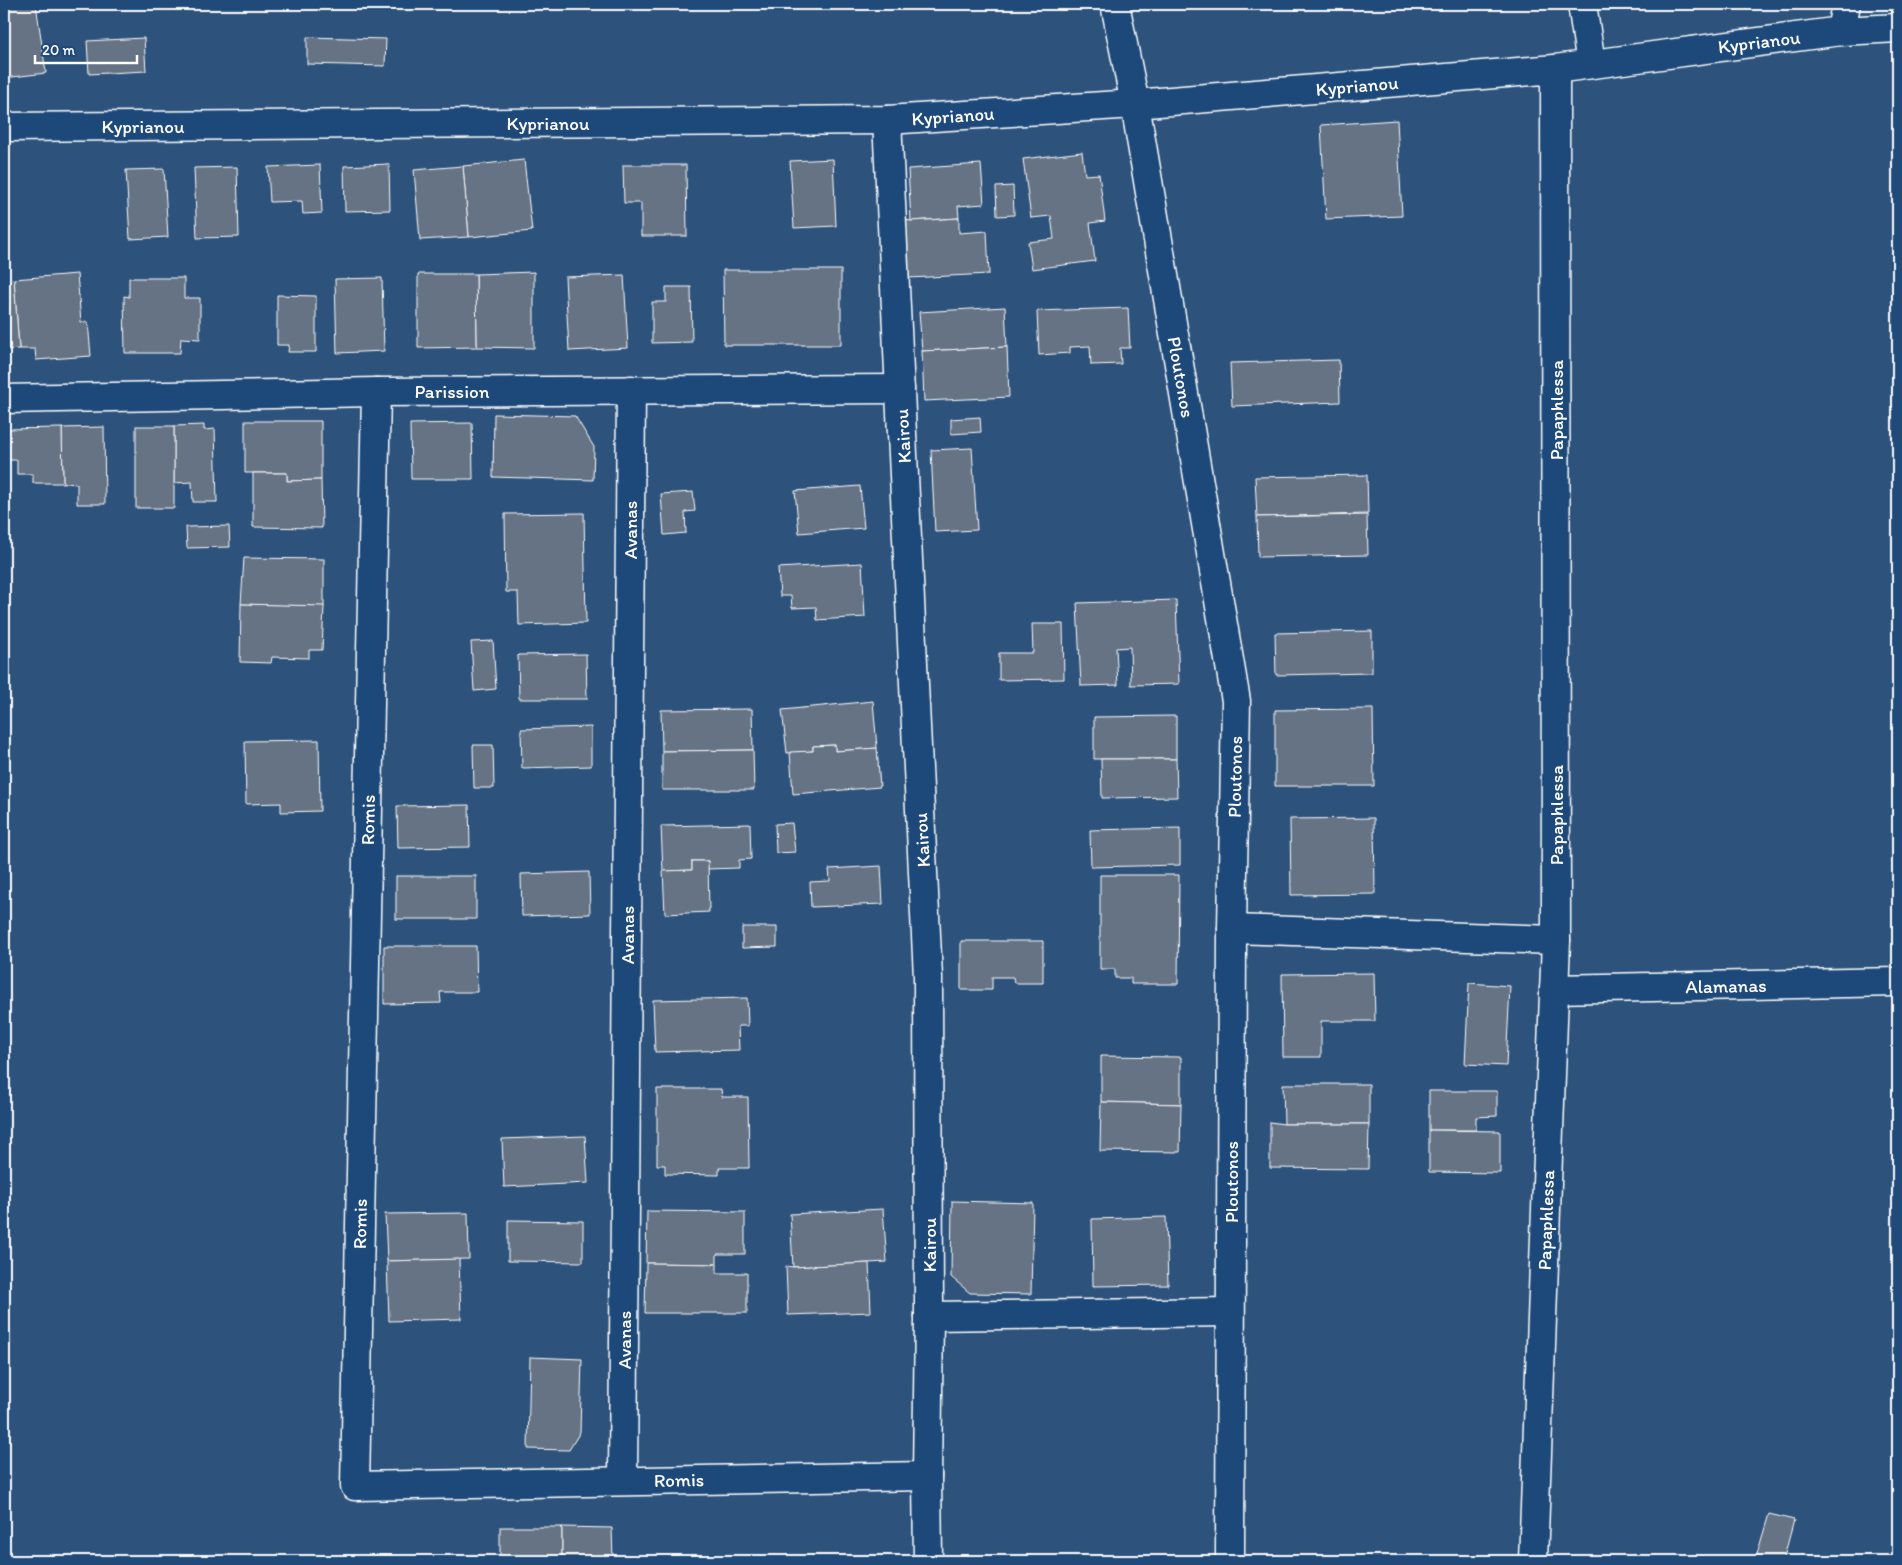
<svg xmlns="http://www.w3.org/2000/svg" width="1902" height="1565" font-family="Itim,sans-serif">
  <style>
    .building { fill: #657384; stroke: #fff }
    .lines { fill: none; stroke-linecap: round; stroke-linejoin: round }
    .street-casing { stroke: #fff; stroke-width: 31 }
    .street { stroke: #1f4a7a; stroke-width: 28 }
    .labels { text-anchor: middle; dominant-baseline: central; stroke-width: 4; stroke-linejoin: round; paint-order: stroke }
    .street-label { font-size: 19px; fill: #fff; stroke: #1f4a7a }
  </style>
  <rect width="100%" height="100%" fill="#2d527c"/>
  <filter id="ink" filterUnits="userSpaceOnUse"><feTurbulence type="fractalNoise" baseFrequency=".02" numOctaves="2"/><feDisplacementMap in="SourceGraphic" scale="10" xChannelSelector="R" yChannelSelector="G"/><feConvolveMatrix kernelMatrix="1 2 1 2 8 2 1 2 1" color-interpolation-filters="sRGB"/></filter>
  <g filter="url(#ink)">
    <!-- building -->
    <g class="building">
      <path d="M 4,4 L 36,4 L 46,73 L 4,78 Z"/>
      <path d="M 1294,4 L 1346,4 L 1295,9 Z"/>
      <path d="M 307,37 L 386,39 L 385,66 L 307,64 Z"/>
      <path d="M 144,38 L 146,71 L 89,74 L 87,41 Z"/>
      <path d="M 1397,120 L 1402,216 L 1326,219 L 1321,125 Z"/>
      <path d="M 1082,152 L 1085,175 L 1099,174 L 1105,221 L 1090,223 L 1095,261 L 1032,269 L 1028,242 L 1054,239 L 1051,216 L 1031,218 L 1023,159 Z"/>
      <path d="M 833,159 L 836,226 L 794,228 L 790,161 Z"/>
      <path d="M 524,160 L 532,231 L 469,237 L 463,166 Z"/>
      <path d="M 389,164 L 390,210 L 345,211 L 344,166 Z"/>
      <path d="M 981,164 L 984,204 L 958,206 L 959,218 L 911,221 L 908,169 Z"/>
      <path d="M 320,165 L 322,213 L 303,214 L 302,201 L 270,202 L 268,167 Z"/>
      <path d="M 623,165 L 686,165 L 687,236 L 641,236 L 641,203 L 624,203 Z"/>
      <path d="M 463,166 L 469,237 L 420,240 L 414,170 Z"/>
      <path d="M 237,167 L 239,237 L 197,238 L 194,168 Z"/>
      <path d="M 164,169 L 168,237 L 130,239 L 126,170 Z"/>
      <path d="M 1013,186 L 1014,215 L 997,216 L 996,187 Z"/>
      <path d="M 959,218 L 959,233 L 987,231 L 989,274 L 909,278 L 905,220 L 911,221 Z"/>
      <path d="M 723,270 L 841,270 L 841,345 L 724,345 Z"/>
      <path d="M 534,272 L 534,348 L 477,347 L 476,274 Z"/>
      <path d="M 77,274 L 81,322 L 88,322 L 91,356 L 36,360 L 35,349 L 19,349 L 14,279 Z"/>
      <path d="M 418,274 L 476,274 L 477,347 L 418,348 Z"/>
      <path d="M 624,275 L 628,348 L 569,351 L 565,277 Z"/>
      <path d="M 129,278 L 184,278 L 184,298 L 200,298 L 200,339 L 181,338 L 180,353 L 125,353 L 124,296 L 129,297 Z"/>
      <path d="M 382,278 L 384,351 L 337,353 L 335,279 Z"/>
      <path d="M 14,279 L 19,349 L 4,350 L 4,280 Z"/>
      <path d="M 666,287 L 691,287 L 692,342 L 652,343 L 652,302 L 666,302 Z"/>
      <path d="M 277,295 L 316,296 L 316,352 L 288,352 L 289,345 L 277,345 Z"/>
      <path d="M 1005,307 L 1007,347 L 922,351 L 919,312 Z"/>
      <path d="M 1128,308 L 1130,348 L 1120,348 L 1121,364 L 1091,365 L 1090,346 L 1070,347 L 1070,353 L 1039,355 L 1037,311 Z"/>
      <path d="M 1007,347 L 1009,397 L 924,401 L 922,351 Z"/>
      <path d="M 1339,360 L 1340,402 L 1232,406 L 1230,363 Z"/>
      <path d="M 494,414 L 575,416 L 594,447 L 593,480 L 493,477 Z"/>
      <path d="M 980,417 L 981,432 L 951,434 L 951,419 Z"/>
      <path d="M 245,421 L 321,421 L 321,480 L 287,481 L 287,473 L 245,473 Z"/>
      <path d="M 472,423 L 473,479 L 411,479 L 410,424 Z"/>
      <path d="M 204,425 L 204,430 L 215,429 L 217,502 L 193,502 L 192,482 L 174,483 L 174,426 Z"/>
      <rect x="136" y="426" width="38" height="82"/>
      <path d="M 104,427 L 105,504 L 77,504 L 77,484 L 63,483 L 62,428 Z"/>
      <path d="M 62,428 L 63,483 L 33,483 L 33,474 L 17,474 L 17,460 L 4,460 L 4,429 Z"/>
      <path d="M 972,448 L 977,530 L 935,532 L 931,450 Z"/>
      <path d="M 253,473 L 287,473 L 287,481 L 321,480 L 322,528 L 253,527 Z"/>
      <path d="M 1367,475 L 1368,514 L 1257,517 L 1255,477 Z"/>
      <path d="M 860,486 L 864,528 L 799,533 L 795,491 Z"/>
      <path d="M 693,492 L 695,511 L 685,512 L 686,533 L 664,535 L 661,494 Z"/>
      <path d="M 584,513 L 586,623 L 519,625 L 518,592 L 506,592 L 505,514 Z"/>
      <path d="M 1367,515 L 1368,555 L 1258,557 L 1257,517 Z"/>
      <path d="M 229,526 L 230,547 L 187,548 L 186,527 Z"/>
      <path d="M 244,558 L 324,559 L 324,607 L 241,604 Z"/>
      <path d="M 862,563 L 865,617 L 817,620 L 816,607 L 792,608 L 791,596 L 780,596 L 778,568 Z"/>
      <path d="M 1176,600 L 1179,684 L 1131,685 L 1130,647 L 1116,648 L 1118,685 L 1081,686 L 1077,603 Z"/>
      <path d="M 241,604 L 324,606 L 322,650 L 309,650 L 309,658 L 272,657 L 271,663 L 240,662 Z"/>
      <path d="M 1032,624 L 1063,624 L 1064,679 L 999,680 L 999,653 L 1033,653 Z"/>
      <path d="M 1372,631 L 1372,673 L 1276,675 L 1275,633 Z"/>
      <path d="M 493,641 L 496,689 L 474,691 L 471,642 Z"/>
      <path d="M 586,654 L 587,699 L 519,699 L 518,655 Z"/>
      <path d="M 873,701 L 877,748 L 835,751 L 835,745 L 813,746 L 813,751 L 787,753 L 782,710 Z"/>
      <path d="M 752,709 L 753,750 L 662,751 L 661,710 Z"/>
      <path d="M 1373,709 L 1374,786 L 1275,786 L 1275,710 Z"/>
      <path d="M 1176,716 L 1176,759 L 1094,759 L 1094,717 Z"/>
      <path d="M 591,727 L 591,766 L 522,768 L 521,729 Z"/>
      <path d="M 319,740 L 320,811 L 281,812 L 281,803 L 246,804 L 245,741 Z"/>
      <path d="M 473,745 L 493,745 L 494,788 L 474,788 Z"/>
      <path d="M 835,745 L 835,751 L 877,748 L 880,787 L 793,794 L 790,752 L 813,751 L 813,746 Z"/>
      <path d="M 753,750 L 754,790 L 662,790 L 662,751 Z"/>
      <path d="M 1101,759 L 1176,759 L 1177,797 L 1102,798 Z"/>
      <path d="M 469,805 L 470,847 L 398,848 L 397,806 Z"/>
      <path d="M 1374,818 L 1375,894 L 1291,895 L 1290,819 Z"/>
      <path d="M 792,823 L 795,852 L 776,853 L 775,824 Z"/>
      <path d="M 750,824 L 751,859 L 739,860 L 739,868 L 707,869 L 708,861 L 692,861 L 692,870 L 663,871 L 661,826 Z"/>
      <path d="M 1180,828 L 1180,865 L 1091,867 L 1090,830 Z"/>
      <path d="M 692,861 L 708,861 L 709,912 L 665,914 L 663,871 L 692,870 Z"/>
      <path d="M 881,866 L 883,904 L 811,907 L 810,882 L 830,881 L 829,869 Z"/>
      <path d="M 589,872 L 590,914 L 522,916 L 521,874 Z"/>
      <path d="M 1100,875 L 1179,875 L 1178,984 L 1131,984 L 1131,978 L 1115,978 L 1115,969 L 1100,969 Z"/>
      <rect x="396" y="876" width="80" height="43"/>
      <path d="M 742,927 L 777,927 L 777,947 L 742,948 Z"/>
      <path d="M 961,941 L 1043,941 L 1043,983 L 1014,983 L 1013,977 L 992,977 L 992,990 L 961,990 Z"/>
      <path d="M 384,946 L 476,946 L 477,992 L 440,992 L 441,1003 L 384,1004 Z"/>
      <path d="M 1374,973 L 1375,1021 L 1321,1021 L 1321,1057 L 1283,1057 L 1282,974 Z"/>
      <path d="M 1469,983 L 1510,986 L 1506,1066 L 1465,1064 Z"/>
      <path d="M 747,998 L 748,1026 L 738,1026 L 739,1050 L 655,1052 L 653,1000 Z"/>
      <path d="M 1101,1056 L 1181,1057 L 1181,1104 L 1101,1102 Z"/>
      <path d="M 1283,1084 L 1369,1084 L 1369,1124 L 1284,1124 Z"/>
      <path d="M 657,1089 L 721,1089 L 722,1097 L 748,1097 L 749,1168 L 719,1168 L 719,1175 L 665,1174 L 665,1165 L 657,1165 Z"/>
      <path d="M 1429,1091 L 1497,1091 L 1497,1116 L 1476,1117 L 1476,1130 L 1429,1130 Z"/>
      <path d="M 1101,1102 L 1181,1104 L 1180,1152 L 1100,1151 Z"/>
      <path d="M 1270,1122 L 1284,1124 L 1369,1124 L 1368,1169 L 1270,1168 Z"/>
      <path d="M 1429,1130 L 1500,1131 L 1500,1173 L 1429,1172 Z"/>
      <path d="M 585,1136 L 588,1183 L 504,1187 L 502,1139 Z"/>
      <path d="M 952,1201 L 1033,1203 L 1031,1294 L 970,1293 L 951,1277 Z"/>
      <path d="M 883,1209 L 887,1262 L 793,1267 L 790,1214 Z"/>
      <path d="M 647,1211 L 745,1212 L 745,1254 L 717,1254 L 717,1264 L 646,1263 Z"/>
      <path d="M 468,1213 L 469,1259 L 387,1261 L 385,1214 Z"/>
      <path d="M 1166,1217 L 1168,1285 L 1093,1286 L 1092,1219 Z"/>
      <path d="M 508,1220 L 583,1221 L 583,1262 L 508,1261 Z"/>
      <path d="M 459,1259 L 461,1319 L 389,1321 L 387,1261 Z"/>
      <path d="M 646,1263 L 717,1264 L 717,1273 L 747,1273 L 747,1313 L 645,1313 Z"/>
      <path d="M 869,1263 L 871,1312 L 788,1315 L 786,1266 L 793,1267 Z"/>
      <path d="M 530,1357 L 582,1359 L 580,1432 L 569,1450 L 528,1449 Z"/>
      <path d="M 1769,1514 L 1794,1520 L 1783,1561 L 1755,1561 Z"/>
      <rect x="500" y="1527" width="62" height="34"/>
      <path d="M 562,1527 L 612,1528 L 613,1561 L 562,1561 Z"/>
    </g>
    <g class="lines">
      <!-- street casing -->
      <g class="street-casing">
        <g id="street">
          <path d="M 1115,4 L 1135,104 L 1236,701 L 1232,929 L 1230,1561"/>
          <path d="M 1582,4 L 1591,64"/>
          <path d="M 1841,31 L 1846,4"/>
          <path d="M 887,120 L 928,977 L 929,1316 L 927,1476 L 928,1561"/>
          <path d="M 4,127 L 887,120 L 1135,104 L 1555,69 L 1841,31 L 1898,28"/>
          <path d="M 376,392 L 355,1486 L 927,1476"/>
          <path d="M 4,399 L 376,392 L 900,389"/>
          <path d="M 1232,929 L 1556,940"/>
          <path d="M 1554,989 L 1898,982"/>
          <path d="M 929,1316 L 1230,1312"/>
          <path d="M 623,1480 L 631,390"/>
          <path d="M 1533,1561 L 1556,940 L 1555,69"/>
        </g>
      </g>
      <!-- street -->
      <use href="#street" class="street"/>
    </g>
  </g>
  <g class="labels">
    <!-- street labels -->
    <g class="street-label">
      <text transform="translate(1759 42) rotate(-7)">Kyprianou</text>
      <text transform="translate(1357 86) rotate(-5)">Kyprianou</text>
      <text transform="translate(953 116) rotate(-4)">Kyprianou</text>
      <text x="548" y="123">Kyprianou</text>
      <text x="143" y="126">Kyprianou</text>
      <text transform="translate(1181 377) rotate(80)">Ploutonos</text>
      <text x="452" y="391">Parission</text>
      <text transform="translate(1556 410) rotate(-90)">Papaphlessa</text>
      <text transform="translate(903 436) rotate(-93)">Kairou</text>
      <text transform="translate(630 530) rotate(-90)">Avanas</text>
      <text transform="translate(1235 777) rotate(-89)">Ploutonos</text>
      <text transform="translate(1556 815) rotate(-90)">Papaphlessa</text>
      <text transform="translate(368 820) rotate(-89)">Romis</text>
      <text transform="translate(922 840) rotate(-93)">Kairou</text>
      <text transform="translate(627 935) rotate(-90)">Avanas</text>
      <text transform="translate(1726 986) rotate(-1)">Alamanas</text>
      <text transform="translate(1231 1182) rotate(-90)">Ploutonos</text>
      <text transform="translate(1546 1220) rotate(-88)">Papaphlessa</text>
      <text transform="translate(360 1224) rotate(-89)">Romis</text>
      <text transform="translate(929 1245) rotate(-90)">Kairou</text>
      <text transform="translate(624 1340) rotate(-90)">Avanas</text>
      <text transform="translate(679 1480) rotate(-1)">Romis</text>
    </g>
  </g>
  <!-- margin -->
  <rect width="1902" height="1565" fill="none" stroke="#1f4a7a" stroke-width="20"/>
  <rect x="10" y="10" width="1882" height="1545" fill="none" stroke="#fff" stroke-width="2" filter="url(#ink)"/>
  <!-- scale -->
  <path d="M35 55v8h102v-8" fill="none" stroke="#ffffff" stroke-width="2.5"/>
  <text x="42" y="55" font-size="15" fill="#ffffff" stroke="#1f4a7a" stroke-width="4" paint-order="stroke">20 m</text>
</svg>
